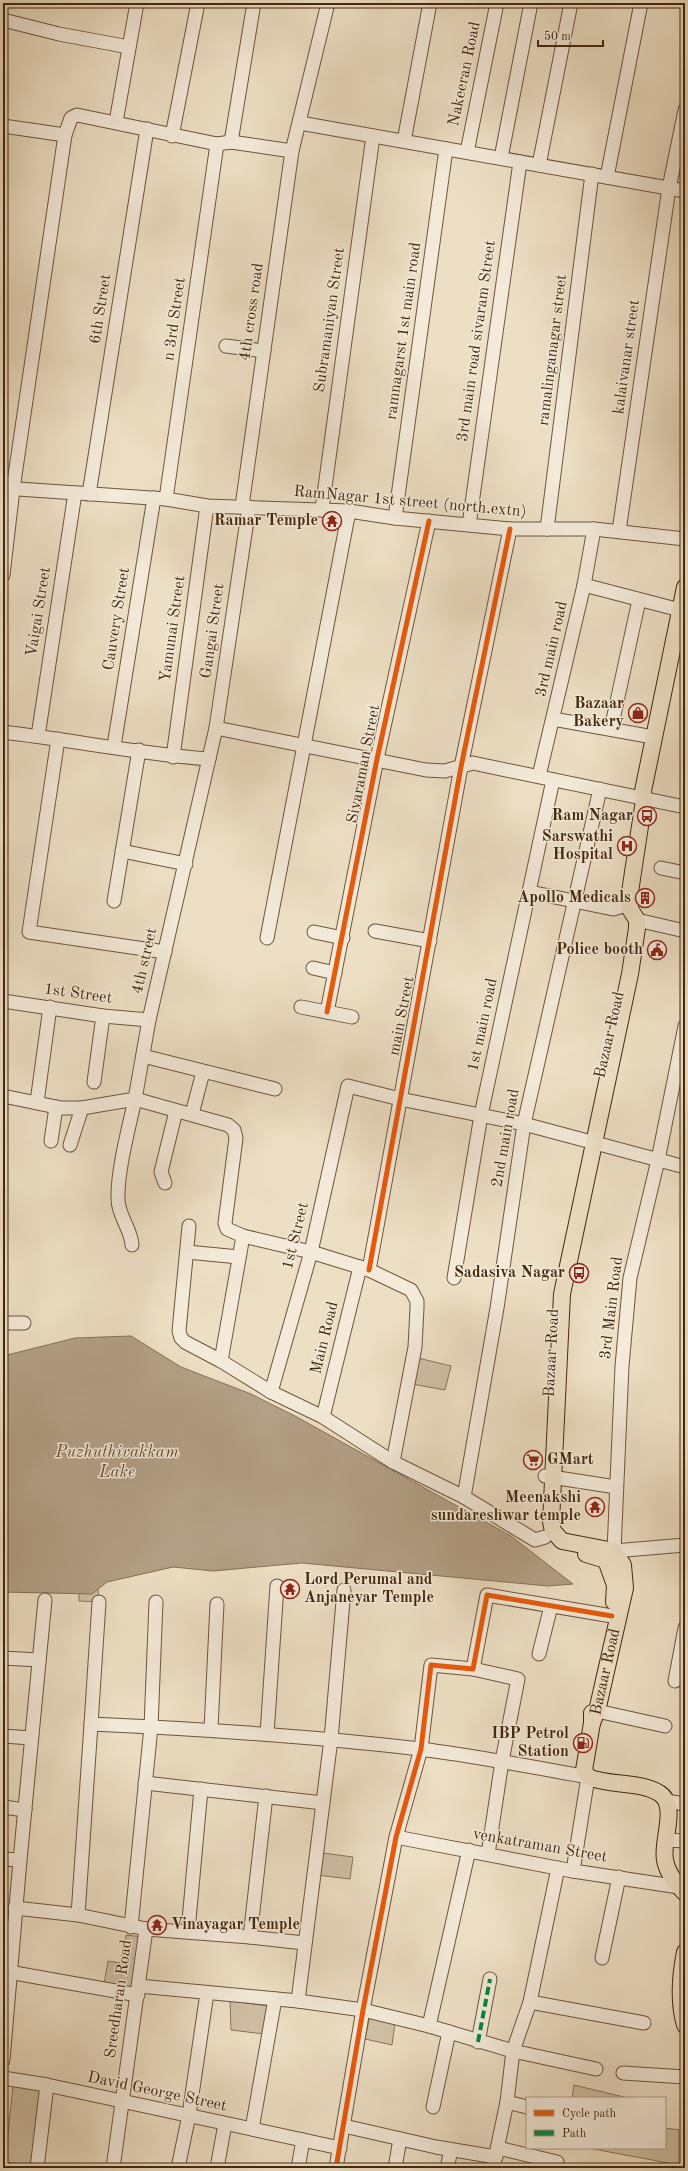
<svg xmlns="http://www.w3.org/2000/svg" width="688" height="2171" font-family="'Old Standard TT',serif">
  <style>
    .green { fill: #d0c0a5; stroke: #8a7459 }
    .water { fill: #b3a086; stroke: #867056 }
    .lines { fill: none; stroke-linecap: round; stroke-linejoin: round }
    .minor-casing { stroke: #6e553b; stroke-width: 15 }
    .major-casing { stroke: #43270d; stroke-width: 18 }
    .minor { stroke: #f3ead9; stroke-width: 13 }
    .major { stroke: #eddfc4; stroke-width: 16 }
    .quiet { stroke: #00873e; stroke-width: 4; stroke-dasharray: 8 4; stroke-linecap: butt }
    .cycleway-casing { stroke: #f3ead9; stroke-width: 8 }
    .cycleway { stroke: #e8590c; stroke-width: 5 }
    .labels { text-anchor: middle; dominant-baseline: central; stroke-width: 3; stroke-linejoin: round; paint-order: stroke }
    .street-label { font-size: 16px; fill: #43270d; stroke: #f3ead9 }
    .poi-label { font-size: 16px; font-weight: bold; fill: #43270d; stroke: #f3ead9; text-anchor: end }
    .water-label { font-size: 17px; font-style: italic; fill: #654b31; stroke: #f3ead9 }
  </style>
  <rect width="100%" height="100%" fill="#eddfc4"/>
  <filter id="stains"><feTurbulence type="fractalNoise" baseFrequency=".005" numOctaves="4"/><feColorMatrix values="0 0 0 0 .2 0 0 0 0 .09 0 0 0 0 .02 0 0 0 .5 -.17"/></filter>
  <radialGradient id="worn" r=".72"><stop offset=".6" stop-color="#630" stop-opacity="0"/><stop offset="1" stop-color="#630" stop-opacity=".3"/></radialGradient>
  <!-- green -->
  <g class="green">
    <path d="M 418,1358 L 451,1366 L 445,1390 L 412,1384 Z"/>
    <path d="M 79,1589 L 98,1589 L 99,1602 L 79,1601 Z"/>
    <path d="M 323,1853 L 353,1857 L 350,1879 L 317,1875 Z"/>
    <path d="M 126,1935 L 142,1937 L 134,1990 L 104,1984 L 108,1961 L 120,1963 Z"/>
    <path d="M 230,2001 L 269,2006 L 264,2034 L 231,2030 Z"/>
    <path d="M 370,2015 L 395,2023 L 392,2045 L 365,2039 Z"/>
    <path d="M 574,2085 L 628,2098 L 572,2098 Z"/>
    <path d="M 13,2086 L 44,2091 L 35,2166 L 5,2162 Z"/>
    <path d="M 665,2128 L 679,2130 L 679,2165 L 588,2148 L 665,2148 Z"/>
  </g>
  <!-- water -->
  <path class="water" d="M 131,1336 L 181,1367 L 251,1394 L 295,1416 L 511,1536 L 573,1584 L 548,1586 L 302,1563 L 213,1571 L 173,1567 L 107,1582 L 92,1594 L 3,1592 L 3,1356 L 75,1338 Z"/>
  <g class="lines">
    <!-- minor casing -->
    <g class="minor-casing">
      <g id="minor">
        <path d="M 3,20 L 59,34 L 129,47"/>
        <path d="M 116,122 L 137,3"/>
        <path d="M 300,123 L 685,191"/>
        <path d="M 3,126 L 65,135"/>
        <path d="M 172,136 L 198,3"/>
        <path d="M 404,141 L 430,3"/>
        <path d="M 231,142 L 254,3"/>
        <path d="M 467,152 L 497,3"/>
        <path d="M 501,158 L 531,3"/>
        <path d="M 539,165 L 571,3"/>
        <path d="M 607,177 L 641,3"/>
        <path d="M 226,346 L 264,351"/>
        <path d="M 3,488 L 166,499 L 207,506 L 349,511 L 395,518 L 510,529 L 594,529 L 685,539"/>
        <path d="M 89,494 L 147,129"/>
        <path d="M 166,499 L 217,144"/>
        <path d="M 242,506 L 292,151 L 328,3"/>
        <path d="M 322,509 L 373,136"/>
        <path d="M 395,518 L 446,149"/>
        <path d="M 469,525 L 520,162"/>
        <path d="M 547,529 L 592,174"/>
        <path d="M 619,531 L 669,188 L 685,110"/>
        <path d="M 3,575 L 13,489 L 65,135 L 71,118 L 77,115 L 217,144 L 231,142 L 292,151"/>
        <path d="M 584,585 L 680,610"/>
        <path d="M 553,719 L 653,737"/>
        <path d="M 216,728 L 426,770 L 445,771 L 473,763 L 482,765 L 685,807"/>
        <path d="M 611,729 L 639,600"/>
        <path d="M 3,732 C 72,740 140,754 209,759"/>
        <path d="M 38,736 L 75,493"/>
        <path d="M 58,739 L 29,932 L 165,952"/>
        <path d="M 114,746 L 154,498"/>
        <path d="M 173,757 L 207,506"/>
        <path d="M 539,776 L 584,585 L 594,529"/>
        <path d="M 122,851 L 186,864"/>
        <path d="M 661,868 L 685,873"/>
        <path d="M 530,892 L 613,909 L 629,904"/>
        <path d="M 114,901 L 139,750"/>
        <path d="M 637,920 L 685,931"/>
        <path d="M 375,931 L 430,941"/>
        <path d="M 314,932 L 343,938"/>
        <path d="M 267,938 L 349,511"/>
        <path d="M 313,968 L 335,973"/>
        <path d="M 3,1001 L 103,1016 L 149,1020"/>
        <path d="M 301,1007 L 352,1017"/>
        <path d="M 327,1012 L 377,759 L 429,521"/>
        <path d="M 685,1026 L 658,1160 L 630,1278 L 622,1366 L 614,1551 L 685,1545"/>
        <path d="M 143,1056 L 275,1089"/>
        <path d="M 94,1082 L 103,1016"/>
        <path d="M 3,1096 L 61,1108 L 82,1108 L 135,1099 L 149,1020 L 216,728 L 249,507"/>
        <path d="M 37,1102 L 50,1007"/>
        <path d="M 192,1114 L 203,1072"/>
        <path d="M 51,1141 L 56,1107"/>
        <path d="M 70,1145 L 82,1108"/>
        <path d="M 165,1183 L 161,1172 L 176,1111"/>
        <path d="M 189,1226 L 179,1331 L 181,1338 L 185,1342 L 221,1361 L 271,1392 L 323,1417 L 393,1462 L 464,1497 L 535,1540 L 545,1537"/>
        <path d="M 132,1245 C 131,1228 118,1216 118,1199 C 117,1172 129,1127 135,1099 L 228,1125 L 234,1130 L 236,1138 L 225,1223 L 227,1229 L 243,1236 L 311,1252 L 369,1270 L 411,1290 L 417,1301 L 417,1308 L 415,1347 L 393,1462"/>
        <path d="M 187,1252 L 239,1257"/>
        <path d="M 369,1270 L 461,767 L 510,529"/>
        <path d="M 454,1278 L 481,1115 L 553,780"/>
        <path d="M 3,1323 L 24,1323"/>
        <path d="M 221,1361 L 243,1236"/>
        <path d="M 271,1392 L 311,1252 L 348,1086 L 400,1099 L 524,1124 L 685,1167"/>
        <path d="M 323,1417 L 360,1267"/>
        <path d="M 545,1476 L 616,1487"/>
        <path d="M 464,1497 L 497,1308 L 524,1124 L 600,789"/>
        <path d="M 99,1602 L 91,1724 C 201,1729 311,1736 420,1749 C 476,1756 532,1767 588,1777 L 573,1871"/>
        <path d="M 539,1654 L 551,1606"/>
        <path d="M 3,1658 L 39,1660"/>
        <path d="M 473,1669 L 518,1679 L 502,1761 L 488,1854"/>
        <path d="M 675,1681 L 685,1628"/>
        <path d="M 597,1711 L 665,1726"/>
        <path d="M 91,1724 L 78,1915 L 146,1929 L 250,1937 L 266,1796"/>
        <path d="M 211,1729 L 217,1604"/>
        <path d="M 267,1734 L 277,1586"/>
        <path d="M 3,1736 L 31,1738"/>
        <path d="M 145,1783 L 323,1803"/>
        <path d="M 666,1801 L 685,1804"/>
        <path d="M 3,1807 L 25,1810"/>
        <path d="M 396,1837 L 573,1871 L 679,1887"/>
        <path d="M 666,1840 L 685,1841"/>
        <path d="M 3,1859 L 20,1860"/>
        <path d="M 15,1908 L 78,1915"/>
        <path d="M 131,1927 L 151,1727 L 156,1602"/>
        <path d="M 188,1931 L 201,1789"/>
        <path d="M 250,1937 L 304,1943"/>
        <path d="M 602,1958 L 619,1877"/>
        <path d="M 3,1971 L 138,1995"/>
        <path d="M 139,1986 L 298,2001 L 363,2010 L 429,2026 L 513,2051 L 596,2069"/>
        <path d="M 298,2001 L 331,1739 L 344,1590"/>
        <path d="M 530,2002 L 644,2023"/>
        <path d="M 429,2026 L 469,1850"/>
        <path d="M 478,2042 L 490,1979"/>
        <path d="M 3,2060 L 20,1860 L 45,1600"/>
        <path d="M 623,2073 L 685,2077"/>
        <path d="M 3,2078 L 47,2085 L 340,2148"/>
        <path d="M 507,2102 L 527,2107"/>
        <path d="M 433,2107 L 449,2032"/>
        <path d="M 344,2126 L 436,2147 L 496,2157"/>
        <path d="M 252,2129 L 275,1999"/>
        <path d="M 498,2148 L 557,2162"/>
        <path d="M 37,2168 L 47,2085"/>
        <path d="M 113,2168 L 146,1929"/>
        <path d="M 178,2168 L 189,2115 L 207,1993"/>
        <path d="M 217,2168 L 225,2124"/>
        <path d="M 298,2168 L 303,2140"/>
        <path d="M 336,2168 L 363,2010 L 396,1837 L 421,1749 L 431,1665 L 473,1669 L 487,1595 L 612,1616"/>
        <path d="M 395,2168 L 400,2139"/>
        <path d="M 447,2168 L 451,2150"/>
        <path d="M 493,2168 L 507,2102 L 513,2051 L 530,2002 L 558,1868"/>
      </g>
    </g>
    <!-- major casing -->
    <g class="major-casing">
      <g id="major">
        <path d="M 586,1554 L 606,1560 L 615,1585 L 614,1602"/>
        <path d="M 592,1713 L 592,1723 L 584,1770 L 588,1777 C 609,1786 640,1781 659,1793 C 679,1805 661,1841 665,1860 C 667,1872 677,1885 685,1893"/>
        <path id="s1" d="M 592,1723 L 597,1711 L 625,1588 L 623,1565 L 614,1551 L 562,1541 L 553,1531 L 551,1522 L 562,1294 L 630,974 L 637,928 L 637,920 L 630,909 L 630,892 L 644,800 L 643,791 L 685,587"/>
        <path d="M 685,1952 C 680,1977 678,2001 685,2025"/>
      </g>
    </g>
    <!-- minor -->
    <use href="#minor" class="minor"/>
    <!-- major -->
    <use href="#major" class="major"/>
    <!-- quiet -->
    <path class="quiet" d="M 478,2042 L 490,1979"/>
    <!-- cycleway casing -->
    <g class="cycleway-casing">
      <g id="cycleway">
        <path d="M 327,1012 L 377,759 L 429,521"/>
        <path d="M 369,1270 L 461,767 L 510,529"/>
        <path d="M 336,2168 L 363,2010 L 396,1837 L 421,1749 L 431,1665 L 473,1669 L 487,1595 L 612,1616"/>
      </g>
    </g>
    <!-- cycleway -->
    <use href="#cycleway" class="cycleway"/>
  </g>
  <!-- icons -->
  <defs>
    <g id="temple-ring" transform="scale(1)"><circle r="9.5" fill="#f3ead9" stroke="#8f2418" stroke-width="1.5"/><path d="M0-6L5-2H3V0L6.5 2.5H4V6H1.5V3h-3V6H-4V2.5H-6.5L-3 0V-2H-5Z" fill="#8f2418"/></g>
    <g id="shop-ring" transform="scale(1)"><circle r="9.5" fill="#f3ead9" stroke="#8f2418" stroke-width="1.5"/><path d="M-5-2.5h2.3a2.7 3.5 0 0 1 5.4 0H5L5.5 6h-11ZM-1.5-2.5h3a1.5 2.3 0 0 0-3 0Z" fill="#8f2418"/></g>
    <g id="bus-ring" transform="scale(1)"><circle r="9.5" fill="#f3ead9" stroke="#8f2418" stroke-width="1.5"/><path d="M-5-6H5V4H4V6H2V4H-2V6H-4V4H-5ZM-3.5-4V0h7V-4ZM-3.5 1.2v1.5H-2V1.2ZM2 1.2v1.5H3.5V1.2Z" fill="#8f2418"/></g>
    <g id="hospital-ring" transform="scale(1)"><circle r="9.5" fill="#f3ead9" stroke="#8f2418" stroke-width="1.5"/><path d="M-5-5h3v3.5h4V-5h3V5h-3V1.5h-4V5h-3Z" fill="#8f2418"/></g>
    <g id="building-ring" transform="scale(1)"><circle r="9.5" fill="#f3ead9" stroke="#8f2418" stroke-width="1.5"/><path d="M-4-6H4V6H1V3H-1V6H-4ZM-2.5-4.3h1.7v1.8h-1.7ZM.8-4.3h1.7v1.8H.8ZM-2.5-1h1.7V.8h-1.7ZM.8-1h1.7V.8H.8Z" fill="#8f2418"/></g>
    <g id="civic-ring" transform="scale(1)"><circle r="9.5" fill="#f3ead9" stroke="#8f2418" stroke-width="1.5"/><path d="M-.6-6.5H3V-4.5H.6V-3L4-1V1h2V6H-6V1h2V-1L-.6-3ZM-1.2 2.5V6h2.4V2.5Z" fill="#8f2418"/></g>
    <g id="supermarket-ring" transform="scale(1)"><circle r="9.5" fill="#f3ead9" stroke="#8f2418" stroke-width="1.5"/><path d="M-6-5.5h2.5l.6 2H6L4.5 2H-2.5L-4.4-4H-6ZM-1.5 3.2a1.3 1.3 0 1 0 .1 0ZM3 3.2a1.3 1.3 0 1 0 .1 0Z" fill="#8f2418"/></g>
    <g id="fuel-ring" transform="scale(1)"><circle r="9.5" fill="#f3ead9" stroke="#8f2418" stroke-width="1.5"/><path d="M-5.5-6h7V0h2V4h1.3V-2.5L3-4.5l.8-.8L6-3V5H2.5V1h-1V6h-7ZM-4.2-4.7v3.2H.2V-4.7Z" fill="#8f2418"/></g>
  </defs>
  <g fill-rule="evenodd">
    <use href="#temple-ring" x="332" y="521"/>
    <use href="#shop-ring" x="638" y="713"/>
    <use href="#bus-ring" x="647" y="816"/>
    <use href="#hospital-ring" x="627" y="846"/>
    <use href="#building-ring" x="645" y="898"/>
    <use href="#civic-ring" x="657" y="950"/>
    <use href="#bus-ring" x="579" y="1273"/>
    <use href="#supermarket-ring" x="533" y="1460"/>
    <use href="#temple-ring" x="595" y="1507"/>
    <use href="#temple-ring" x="290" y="1589"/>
    <use href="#fuel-ring" x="583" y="1743"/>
    <use href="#temple-ring" x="157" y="1925"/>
  </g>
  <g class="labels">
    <!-- street labels -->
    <g class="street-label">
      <text transform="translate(465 74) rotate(-78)">Nakeeran Road</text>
      <text transform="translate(101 309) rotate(-81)">6th Street</text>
      <text transform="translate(252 312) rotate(-82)">4th cross road</text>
      <text transform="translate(175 319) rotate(-82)">n 3rd Street</text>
      <text transform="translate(330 320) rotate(-82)">Subramaniyan Street</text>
      <text transform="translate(404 331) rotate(-82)">ramnagarst 1st main road</text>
      <text transform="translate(477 341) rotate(-82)">3rd main road sivaram Street</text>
      <text transform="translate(553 350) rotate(-83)">ramalinganagar street</text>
      <text transform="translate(627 357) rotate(-82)">kalaivanar street</text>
      <text transform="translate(410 502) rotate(5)">RamNagar 1st street (north.extn)</text>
      <text transform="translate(39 612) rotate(-81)">Vaigai Street</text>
      <text transform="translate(117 619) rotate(-81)">Cauvery Street</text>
      <text transform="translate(173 629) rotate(-82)">Yamunai Street</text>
      <text transform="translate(213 631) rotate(-82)">Gangai Street</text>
      <text transform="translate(552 649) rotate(-77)">3rd main road</text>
      <text transform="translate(364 764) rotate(-79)">Sivaraman Street</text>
      <text transform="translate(145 961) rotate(-77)">4th street</text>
      <text transform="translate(78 994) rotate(8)">1st Street</text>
      <text transform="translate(402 1016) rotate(-79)">main Street</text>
      <text transform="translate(483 1025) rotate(-78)">1st main road</text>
      <text transform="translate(610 1035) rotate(-77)">Bazaar Road</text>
      <text transform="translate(506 1138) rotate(-80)">2nd main road</text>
      <text transform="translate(296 1236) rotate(-76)">1st Street</text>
      <text transform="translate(612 1308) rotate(-83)">3rd Main Road</text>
      <text transform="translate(325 1338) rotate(-76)">Main Road</text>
      <text transform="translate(552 1353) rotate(-87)">Bazaar Road</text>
      <text stroke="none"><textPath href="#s1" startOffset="53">Bazaar Road</textPath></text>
      <text transform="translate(540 1846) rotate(10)">venkatraman Street</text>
      <text transform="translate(119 1999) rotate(-82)">Sreedharan Road</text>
      <text transform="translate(157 2092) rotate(12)">David George Street</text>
    </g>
    <!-- poi labels -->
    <g class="poi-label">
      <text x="318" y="521">Ramar Temple</text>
      <text x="624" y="704">Bazaar<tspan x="624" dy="18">Bakery</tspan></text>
      <text x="633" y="816">Ram Nagar</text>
      <text x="613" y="837">Sarswathi<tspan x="613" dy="18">Hospital</tspan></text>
      <text x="631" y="898">Apollo Medicals</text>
      <text x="643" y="950">Police booth</text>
      <text x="565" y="1273">Sadasiva Nagar</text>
      <text x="547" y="1460" text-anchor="start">GMart</text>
      <text x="581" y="1498">Meenakshi<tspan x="581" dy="18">sundareshwar temple</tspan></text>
      <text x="304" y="1580" text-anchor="start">Lord Perumal and<tspan x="304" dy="18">Anjaneyar Temple</tspan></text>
      <text x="569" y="1734">IBP Petrol<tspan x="569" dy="18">Station</tspan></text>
      <text x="171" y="1925" text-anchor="start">Vinayagar Temple</text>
    </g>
    <!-- water labels -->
    <g class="water-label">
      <text x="117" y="1452">Puzhuthivakkam<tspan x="117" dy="20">Lake</tspan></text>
    </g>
  </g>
  <!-- margin -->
  <rect width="688" height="2171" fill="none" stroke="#eddfc4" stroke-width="16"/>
  <rect x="4" y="4" width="680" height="2163" fill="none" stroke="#43270d" stroke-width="2"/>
  <rect x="8" y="8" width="672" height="2155" fill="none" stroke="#43270d"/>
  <!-- legend -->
  <rect x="526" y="2097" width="140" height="52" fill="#f3ead9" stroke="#ad9c87"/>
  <rect x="534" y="2110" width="20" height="6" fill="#e8590c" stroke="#ad9c87"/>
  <text x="562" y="2117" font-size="12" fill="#43270d">Cycle path</text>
  <rect x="534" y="2130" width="20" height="6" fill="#00873e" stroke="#ad9c87"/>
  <text x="562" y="2137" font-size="12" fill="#43270d">Path</text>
  <!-- scale -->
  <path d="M538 40v6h65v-6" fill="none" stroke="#43270d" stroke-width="2"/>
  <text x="544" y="40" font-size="12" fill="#43270d" stroke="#f3ead9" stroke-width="3" paint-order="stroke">50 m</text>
  <rect width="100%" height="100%" filter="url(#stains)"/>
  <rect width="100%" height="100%" fill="url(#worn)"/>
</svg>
